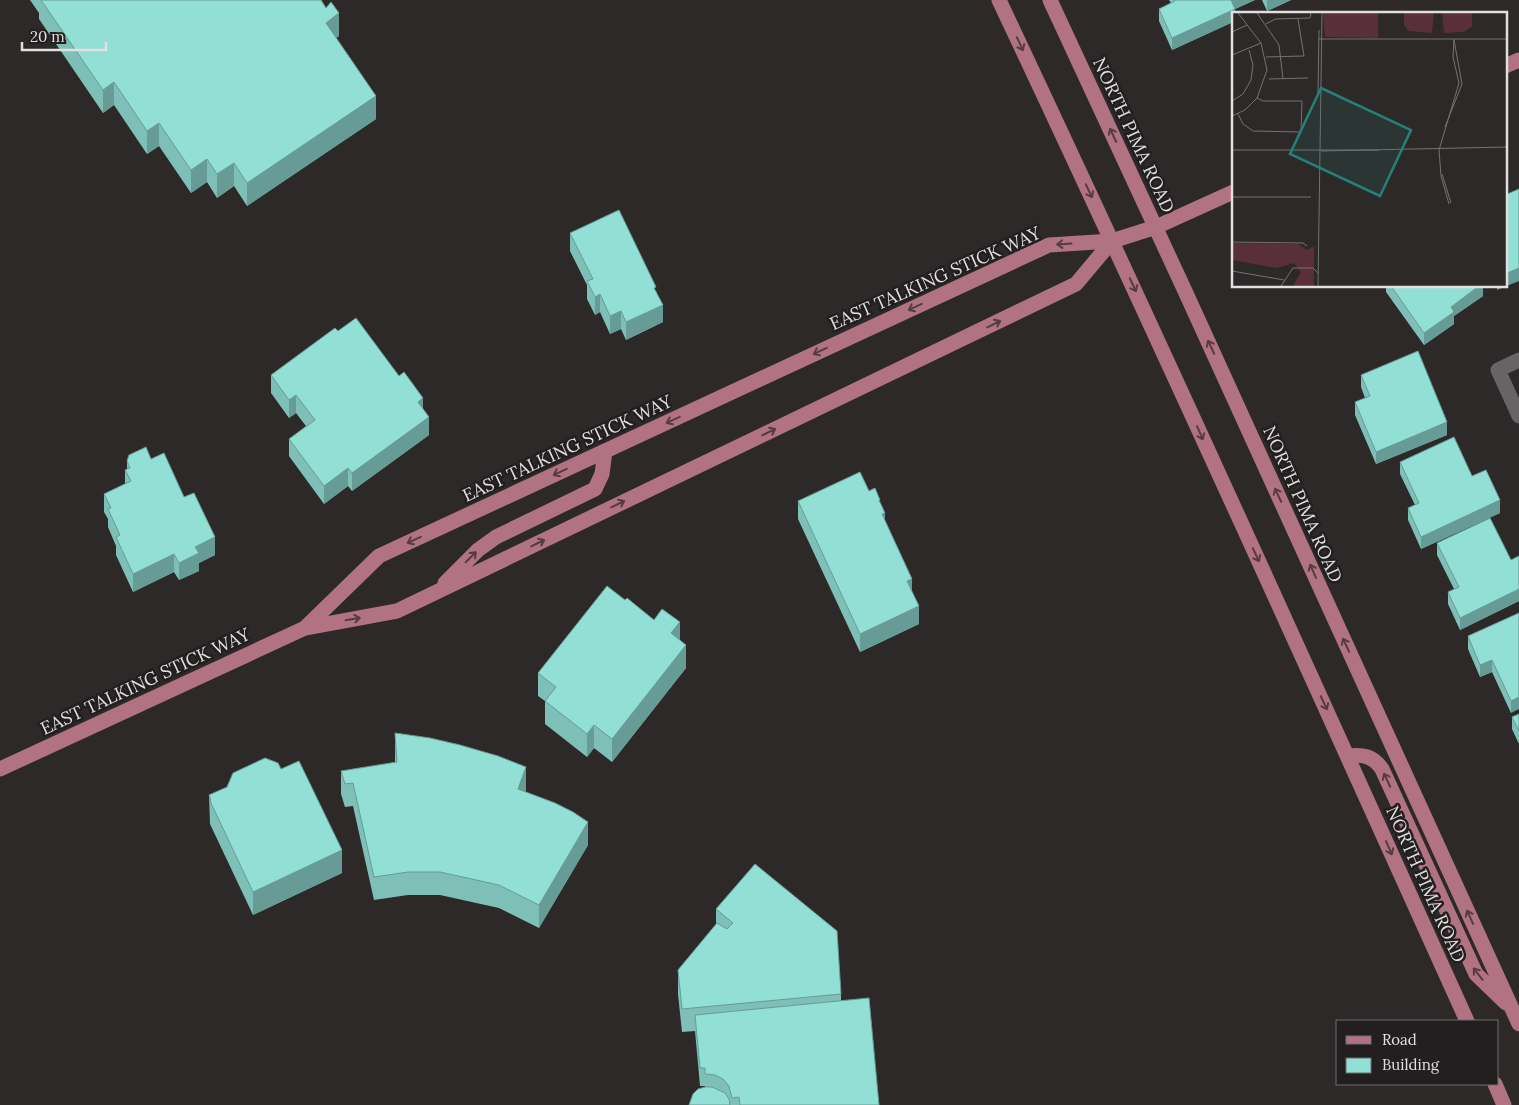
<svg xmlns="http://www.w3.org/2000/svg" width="1519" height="1105" font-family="Lora,serif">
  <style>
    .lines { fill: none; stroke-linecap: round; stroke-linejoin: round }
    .minor { stroke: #686364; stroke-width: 15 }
    .major { stroke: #b17382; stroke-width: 15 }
    .wall { fill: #7ec0b7 }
    .shaded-wall { fill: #669c95 }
    .building { fill: #92dfd5; stroke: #669c95 }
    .oneway { stroke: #553c42 }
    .labels { text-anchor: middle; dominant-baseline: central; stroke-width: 5; stroke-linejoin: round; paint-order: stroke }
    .street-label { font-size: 18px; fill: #e1dfdf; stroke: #231f20 }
    .inset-road { fill: none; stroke: #757272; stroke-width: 1 }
    .view { fill: #248079; fill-opacity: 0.15; stroke: #248079; stroke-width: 2.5 }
    .inset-edge { fill: none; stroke: #e1dfdf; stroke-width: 2.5 }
  </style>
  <rect width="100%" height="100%" fill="#2d2929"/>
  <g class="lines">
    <!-- minor -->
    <path class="minor" d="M 1519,360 L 1498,370 L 1519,416"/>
    <!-- major -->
    <g class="major">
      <path d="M 999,0 C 1159,339 1313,680 1467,1021"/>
      <path d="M 1050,0 L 1185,291 L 1519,1024"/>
      <path d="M 1505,66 L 1519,60"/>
      <path d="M 445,583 L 478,550 L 496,537 L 595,489 L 602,474 L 605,451"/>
      <path d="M 305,628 L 379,556 L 1049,245 L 1112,241 L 1156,227 L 1233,192"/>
      <path d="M 1348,756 C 1363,754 1373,756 1382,769 L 1476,974 L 1506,1003"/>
      <path d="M 0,769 L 305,628 L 397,611 L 1076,284 L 1112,241"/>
      <path d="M 1495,1084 L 1504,1105"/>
    </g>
  </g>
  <!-- wall -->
  <g class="wall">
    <path d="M 30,0 L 321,0 L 339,36 L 336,38 L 376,119 L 247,206 L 234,186 L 217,198 L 207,182 L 191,193 L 159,146 L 147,154 L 114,105 L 103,113 L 39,19 L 39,13 Z"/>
    <path d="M 1169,0 L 1255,0 L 1235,9 L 1235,14 L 1233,14 L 1233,22 L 1172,50 L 1159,21 L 1159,9 L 1171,3 Z"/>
    <path d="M 1262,0 L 1291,0 L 1267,11 Z"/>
    <path d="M 570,233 L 656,291 L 663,322 L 626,340 L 621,329 L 610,334 L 600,312 L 595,315 L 587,299 L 587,285 L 570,251 Z"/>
    <path d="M 1386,286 L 1483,286 L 1483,296 L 1454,316 L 1454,324 L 1424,345 L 1386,292 Z"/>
    <path d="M 338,331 L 423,409 L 429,435 L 352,491 L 348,486 L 324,504 L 289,456 L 289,439 L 306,426 L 296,413 L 289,418 L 271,393 L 271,375 Z"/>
    <path d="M 1361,375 L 1447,435 L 1376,464 L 1355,415 L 1355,402 L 1365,398 L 1361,387 Z"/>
    <path d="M 151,459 L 184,497 L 215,555 L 199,563 L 199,571 L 179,580 L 174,572 L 133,592 L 116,555 L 116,546 L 108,527 L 108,519 L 104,512 L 104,494 L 125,484 L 125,470 L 127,470 L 127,461 Z"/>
    <path d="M 1400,462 L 1500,513 L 1421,549 L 1408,520 L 1408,508 L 1415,505 L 1400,474 Z"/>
    <path d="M 869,491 L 880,503 L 885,521 L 912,592 L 919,624 L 860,652 L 798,519 L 798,501 Z"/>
    <path d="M 1437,543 L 1511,560 L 1519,556 L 1519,601 L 1460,630 L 1448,604 L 1448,592 L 1454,589 L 1437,555 Z"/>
    <path d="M 625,600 L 680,640 L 686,668 L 612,762 L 594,748 L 587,757 L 545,724 L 545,701 L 538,696 L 538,673 Z"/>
    <path d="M 1519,613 L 1511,713 L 1492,672 L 1480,677 L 1468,649 L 1468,636 Z"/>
    <path d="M 1519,714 L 1519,744 L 1512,729 L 1512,717 Z"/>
    <path d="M 395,733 L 526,790 L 525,792 L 588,845 L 539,928 L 499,908 L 440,895 L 408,895 L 374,900 L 353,806 L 345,807 L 341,794 L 341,771 L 395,763 Z"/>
    <path d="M 281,769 L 342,873 L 253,915 L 210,824 L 209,795 Z"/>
    <path d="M 716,909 L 841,994 L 841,1001 L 879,1105 L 689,1105 L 705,1087 L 705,1086 L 700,1086 L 695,1031 L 682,1032 L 678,994 L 678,970 L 716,925 Z"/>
  </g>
  <!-- shaded-wall -->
  <g class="shaded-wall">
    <path d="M 1231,0 L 1255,0 L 1235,9 L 1235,14 L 1233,14 L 1233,22 L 1172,50 L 1172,38 Z"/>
    <path d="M 1267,0 L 1291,0 L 1267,11 Z"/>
    <path d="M 339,13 L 339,36 L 326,46 L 326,23 Z"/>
    <path d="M 114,82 L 114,105 L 103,113 L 103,90 Z"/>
    <path d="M 376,96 L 376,119 L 247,206 L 247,183 Z"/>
    <path d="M 159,123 L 159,146 L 147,154 L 147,131 Z"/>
    <path d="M 207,159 L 207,182 L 191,193 L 191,170 Z"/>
    <path d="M 234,163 L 234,186 L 217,198 L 217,174 Z"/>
    <path d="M 1519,268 L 1519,281 L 1497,290 L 1497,286 L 1505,286 L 1505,274 Z"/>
    <path d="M 1479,286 L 1483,286 L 1483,296 L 1454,316 L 1454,324 L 1424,345 L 1424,333 L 1451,307 Z"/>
    <path d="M 600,294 L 600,312 L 595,315 L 595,297 Z"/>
    <path d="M 663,305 L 663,322 L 626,340 L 626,322 Z"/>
    <path d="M 621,311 L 621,329 L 610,334 L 610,316 Z"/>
    <path d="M 296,395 L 296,413 L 289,418 L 289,400 Z"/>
    <path d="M 423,398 L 423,416 L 418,402 Z"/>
    <path d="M 429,417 L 429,435 L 352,491 L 352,473 Z"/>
    <path d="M 1447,422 L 1447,435 L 1376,464 L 1376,452 Z"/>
    <path d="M 348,468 L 348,486 L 324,504 L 324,486 Z"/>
    <path d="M 1500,500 L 1500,513 L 1421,549 L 1421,537 Z"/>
    <path d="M 885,513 L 885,530 L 882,514 Z"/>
    <path d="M 215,537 L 215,555 L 199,563 L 199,571 L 179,580 L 179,563 L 195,547 Z"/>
    <path d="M 174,554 L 174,572 L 133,592 L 133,574 Z"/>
    <path d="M 912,579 L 912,597 L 907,581 Z"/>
    <path d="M 1519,589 L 1519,601 L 1460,630 L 1460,618 Z"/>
    <path d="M 919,606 L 919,624 L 860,652 L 860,634 Z"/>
    <path d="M 680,622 L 680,646 L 671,633 Z"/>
    <path d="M 686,645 L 686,668 L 612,762 L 612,739 Z"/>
    <path d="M 1492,660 L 1492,672 L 1480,677 L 1480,665 Z"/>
    <path d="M 1519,697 L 1519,709 L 1511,713 L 1511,701 Z"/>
    <path d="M 594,725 L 594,748 L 587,757 L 587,734 Z"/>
    <path d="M 526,767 L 526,790 L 518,812 L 518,789 Z"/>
    <path d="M 588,822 L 588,845 L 539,928 L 539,905 Z"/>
    <path d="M 342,850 L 342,873 L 253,915 L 253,892 Z"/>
  </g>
  <!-- building -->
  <g class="building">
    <path d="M 41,0 L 321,0 L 326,8 L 331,2 L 339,13 L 326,23 L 376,96 L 247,183 L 234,163 L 217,174 L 207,159 L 191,170 L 159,123 L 147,131 L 114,82 L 103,90 Z"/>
    <path d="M 1175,0 L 1231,0 L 1235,9 L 1172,38 L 1159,9 L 1175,1 Z"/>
    <path d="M 1519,189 L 1519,268 L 1505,274 L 1505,195 Z"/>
    <path d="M 619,210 L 656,287 L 654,288 L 663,305 L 626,322 L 621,311 L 610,316 L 600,294 L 595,297 L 587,281 L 593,279 L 570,233 Z"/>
    <path d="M 1391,286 L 1479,286 L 1451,307 L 1454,312 L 1424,333 Z"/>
    <path d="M 356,318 L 399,376 L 404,372 L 423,398 L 418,402 L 429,417 L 352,473 L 348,468 L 324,486 L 289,439 L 315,420 L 296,395 L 289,400 L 271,375 L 335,328 L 338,331 Z"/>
    <path d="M 1418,351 L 1447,422 L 1376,452 L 1355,402 L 1370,396 L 1361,375 Z"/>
    <path d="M 1454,437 L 1472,476 L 1486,470 L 1500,500 L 1421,537 L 1408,508 L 1419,503 L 1400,462 Z"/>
    <path d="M 146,447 L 151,459 L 164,453 L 184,497 L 194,493 L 215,537 L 195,547 L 199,553 L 179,563 L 174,554 L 133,574 L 116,537 L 120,535 L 108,509 L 111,508 L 104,494 L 131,481 L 125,470 L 130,468 L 127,461 L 129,455 Z"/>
    <path d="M 860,472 L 869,491 L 875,488 L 880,500 L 879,500 L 885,513 L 882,514 L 912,579 L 907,581 L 919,606 L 860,634 L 798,501 Z"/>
    <path d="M 1490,518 L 1511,560 L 1519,556 L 1519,589 L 1460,618 L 1448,592 L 1459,587 L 1437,543 Z"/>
    <path d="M 607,586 L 625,600 L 627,598 L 654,620 L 662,609 L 680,622 L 671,633 L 686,645 L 612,739 L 594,725 L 587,734 L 545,701 L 556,687 L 538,673 Z"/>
    <path d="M 1519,613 L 1519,697 L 1511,701 L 1492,660 L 1480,665 L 1468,636 Z"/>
    <path d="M 1519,714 L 1519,731 L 1512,717 Z"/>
    <path d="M 395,733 L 430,738 L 460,745 L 498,756 L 526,767 L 518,789 L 555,803 L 573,812 L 588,822 L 539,905 L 499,885 L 440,872 L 408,872 L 374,877 L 353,783 L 345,784 L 341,771 L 397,762 Z"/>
    <path d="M 265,758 L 278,763 L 281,769 L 299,761 L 342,850 L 253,892 L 210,801 L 211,800 L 209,795 L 227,787 L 233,773 Z"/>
    <path d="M 755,864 L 837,931 L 841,994 L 682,1009 L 678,970 L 717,923 L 727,929 L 733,923 L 716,909 Z"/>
    <path d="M 869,998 L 879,1105 L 740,1105 L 739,1097 L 732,1098 L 729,1086 L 723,1079 L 715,1075 L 705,1074 L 705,1068 L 700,1068 L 695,1015 Z"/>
    <path d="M 705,1087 L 712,1087 L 725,1093 L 729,1099 L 730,1105 L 689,1105 L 693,1094 L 698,1089 Z"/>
  </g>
  <!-- one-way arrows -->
  <defs><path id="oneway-shaft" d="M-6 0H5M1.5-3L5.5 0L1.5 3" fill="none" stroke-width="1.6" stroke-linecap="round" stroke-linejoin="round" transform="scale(1.25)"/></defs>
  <g class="oneway">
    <use href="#oneway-shaft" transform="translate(1020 44) rotate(65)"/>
    <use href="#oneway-shaft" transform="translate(1113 135) rotate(-115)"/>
    <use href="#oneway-shaft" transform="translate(1089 191) rotate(65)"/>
    <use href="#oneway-shaft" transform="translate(1064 244) rotate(176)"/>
    <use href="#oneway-shaft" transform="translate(1133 285) rotate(65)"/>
    <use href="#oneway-shaft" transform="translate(915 307) rotate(155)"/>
    <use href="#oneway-shaft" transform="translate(994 324) rotate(-26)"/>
    <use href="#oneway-shaft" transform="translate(1211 347) rotate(-115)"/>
    <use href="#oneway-shaft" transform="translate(820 351) rotate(155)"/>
    <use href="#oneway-shaft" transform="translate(673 420) rotate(155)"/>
    <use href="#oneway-shaft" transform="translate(769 432) rotate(-26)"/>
    <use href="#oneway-shaft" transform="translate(1200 433) rotate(66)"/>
    <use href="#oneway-shaft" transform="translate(560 472) rotate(155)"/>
    <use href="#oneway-shaft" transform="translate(1278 495) rotate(-115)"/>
    <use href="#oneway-shaft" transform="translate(618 504) rotate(-26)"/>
    <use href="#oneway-shaft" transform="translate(414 540) rotate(155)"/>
    <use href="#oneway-shaft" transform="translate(538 543) rotate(-26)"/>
    <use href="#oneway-shaft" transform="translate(1256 555) rotate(65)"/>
    <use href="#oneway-shaft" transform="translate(471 557) rotate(-45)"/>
    <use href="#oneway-shaft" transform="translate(1313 571) rotate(-114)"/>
    <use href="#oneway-shaft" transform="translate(353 619) rotate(-10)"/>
    <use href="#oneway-shaft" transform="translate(1346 645) rotate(-115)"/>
    <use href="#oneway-shaft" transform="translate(1324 703) rotate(65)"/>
    <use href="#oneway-shaft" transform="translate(1387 780) rotate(-115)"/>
    <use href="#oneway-shaft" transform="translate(1389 848) rotate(66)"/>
    <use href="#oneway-shaft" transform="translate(1470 917) rotate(-114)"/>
    <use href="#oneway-shaft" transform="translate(1478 974) rotate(-128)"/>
  </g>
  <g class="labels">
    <!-- street labels -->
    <g class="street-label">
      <text transform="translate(1134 135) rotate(65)">NORTH PIMA ROAD</text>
      <text transform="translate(935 278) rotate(-24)">EAST TALKING STICK WAY</text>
      <text transform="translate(567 448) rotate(-25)">EAST TALKING STICK WAY</text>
      <text transform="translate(1303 504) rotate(66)">NORTH PIMA ROAD</text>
      <text transform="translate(145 681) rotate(-25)">EAST TALKING STICK WAY</text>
      <text transform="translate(1426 884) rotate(66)">NORTH PIMA ROAD</text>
    </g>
  </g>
  <!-- overview -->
  <g transform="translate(1232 12)">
    <rect width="275" height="275" fill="#2d2929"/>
    <path d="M 0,231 L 66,232 L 75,238 L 82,234 L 82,274 L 61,274 L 69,260 L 62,251 L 44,256 L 0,248 Z" fill="#592f39"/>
    <path d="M 91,1 L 146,1 L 146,26 L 93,25 ZM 172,1 L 202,1 L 200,21 L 176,19 L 172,12 ZM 210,1 L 240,1 L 240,14 L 232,20 L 212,21 Z" fill="#592f39"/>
    <path class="inset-road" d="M 25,1 L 47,33 L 51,67M 34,12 L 43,7 L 78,6 L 79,1M 0,20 L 15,13M 87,27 L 275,27M 0,43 L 29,31M 34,45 L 72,44 L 66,7M 37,67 L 76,66M 86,83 L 87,18M 0,89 L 11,82 L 19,68 L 21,53 L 17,38M 6,102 L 11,112 L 21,119 L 69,120 L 70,89 L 31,89 L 25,86M 0,104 L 13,98 L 25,86 L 35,58 L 29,31 L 6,1M 213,115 L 230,72 L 222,28M 0,138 L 147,138M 89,139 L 275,135M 210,162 L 219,191M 0,185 L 79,185M 217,192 L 209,164 L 207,138 L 227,71 L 221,45 L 222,27M 0,230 L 71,231 L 75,234M 0,259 L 52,268M 49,274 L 61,256 L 81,256 L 86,261M 86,274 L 90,1"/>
    <path class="view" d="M 89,76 L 179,118 L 148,184 L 58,142 Z"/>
    <rect width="275" height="275" class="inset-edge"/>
  </g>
  <!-- legend -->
  <rect x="1336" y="1020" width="162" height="65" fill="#231f20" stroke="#6f6c6c"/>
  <rect x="1346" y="1036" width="25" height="8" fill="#b17382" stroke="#6f6c6c"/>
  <text x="1382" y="1045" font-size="15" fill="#e1dfdf">Road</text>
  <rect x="1346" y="1058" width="25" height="15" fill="#92dfd5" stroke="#6f6c6c"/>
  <text x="1382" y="1070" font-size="15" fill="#e1dfdf">Building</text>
  <!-- scale -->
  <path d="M22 42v8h84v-8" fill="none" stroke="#e1dfdf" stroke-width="2.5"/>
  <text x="30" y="42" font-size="15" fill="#e1dfdf" stroke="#231f20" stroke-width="4" paint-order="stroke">20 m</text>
</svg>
